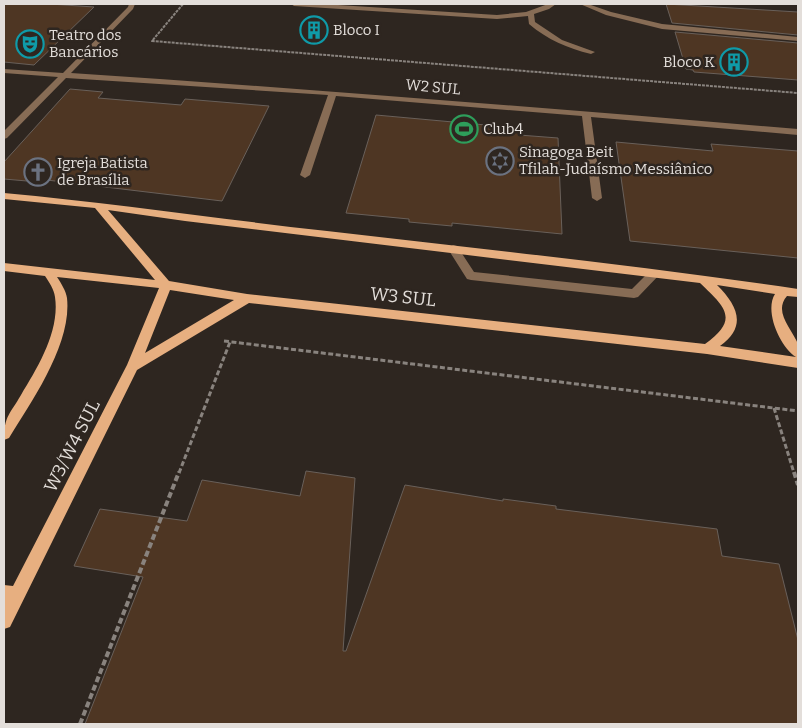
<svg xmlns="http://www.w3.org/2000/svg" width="802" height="728" font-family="Bitter,serif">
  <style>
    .building { fill: #4e3623; stroke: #69605a }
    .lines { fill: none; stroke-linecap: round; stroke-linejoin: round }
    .path-far2 { stroke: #89837e; stroke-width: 2; stroke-dasharray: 3 1; stroke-linecap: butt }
    .path-far1 { stroke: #89837e; stroke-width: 3; stroke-dasharray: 5 2.5; stroke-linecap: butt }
    .path { stroke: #89837e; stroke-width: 4; stroke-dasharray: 6 3; stroke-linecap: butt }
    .minor { fill: #876c55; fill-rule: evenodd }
    .major { fill: #e7af80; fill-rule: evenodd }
    .labels { text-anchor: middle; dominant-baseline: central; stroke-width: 5; stroke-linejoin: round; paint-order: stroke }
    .far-poi-label { font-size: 15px; fill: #e3deda; stroke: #2e2620; text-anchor: start }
    .far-street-label { font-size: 15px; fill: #e3deda; stroke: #2e2620 }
    .street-label { font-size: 18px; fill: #e3deda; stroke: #2e2620 }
  </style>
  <rect width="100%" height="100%" fill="#2e2620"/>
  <!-- building -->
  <g class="building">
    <path d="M 4,4 L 50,4 L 94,7 L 34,65 L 4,62 Z"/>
    <path d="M 666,4 L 798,12 L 798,35 L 672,23 Z"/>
    <path d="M 675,32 L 798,43 L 798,80 L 694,72 L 693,70 L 686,69 Z"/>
    <path d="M 70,89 L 103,92 L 98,98 L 181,105 L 185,99 L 269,106 L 222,201 L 30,178 L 27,181 L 4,179 L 4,162 Z"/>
    <path d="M 376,115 L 519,128 L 519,135 L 558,138 L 562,234 L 452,223 L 452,226 L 409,222 L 409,219 L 346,213 Z"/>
    <path d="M 616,142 L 713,151 L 711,144 L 798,151 L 798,258 L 630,241 Z"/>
    <path d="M 306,471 L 355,478 L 343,651 L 346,651 L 405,485 L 503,501 L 503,499 L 556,506 L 556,509 L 717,529 L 722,556 L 779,564 L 798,640 L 798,724 L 85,724 L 143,577 L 74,566 L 100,509 L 187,521 L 202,480 L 300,496 Z"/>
  </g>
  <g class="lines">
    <!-- path-far2 -->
    <path class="path-far2" d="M 183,4 L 152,41 L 798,93"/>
    <!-- path-far1 -->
    <g class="path-far1">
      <path d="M 224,341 L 798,411"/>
      <path d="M 774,408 L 794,473"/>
      <path d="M 179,473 L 230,342"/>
    </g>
    <!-- path -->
    <g class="path">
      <path d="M 794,472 L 798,485"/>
      <path d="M 80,724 L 179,472"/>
    </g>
    <!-- minor -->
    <g class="minor">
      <path d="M 129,4 L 135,4 L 133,9 L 71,73 C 313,89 556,109 798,129 L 798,135 L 591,117 L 602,198 L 597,201 L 592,198 L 582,116 L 336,96 L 310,175 L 305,178 L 300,175 L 328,95 L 66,78 L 7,138 L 4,139 L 4,131 L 58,77 L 4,73 L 4,69 L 63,73 L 128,7 Z"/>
      <path d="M 291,4 L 322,4 L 497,15 L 526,12 L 548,4 L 556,4 L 549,9 L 534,14 L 535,22 L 562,40 L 595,52 L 591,54 C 567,48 548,40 529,24 L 528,16 L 497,19 L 294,6 Z"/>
      <path d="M 580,4 L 588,4 L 611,12 L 662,24 L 798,37 L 798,41 L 662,29 L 606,15 Z"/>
      <path d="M 453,245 L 457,246 L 474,272 L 632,289 L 651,270 L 659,270 L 661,273 L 638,297 L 634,298 L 471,280 L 467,279 L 448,249 Z"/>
    </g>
    <!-- major -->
    <path class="major" d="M 4,193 C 112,203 219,219 327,231 C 484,249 642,266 798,289 L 798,297 L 787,296 C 773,312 792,329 798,344 C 800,350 798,361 798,368 L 707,354 L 249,303 L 137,370 L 10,627 L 4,629 L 4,585 L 13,586 L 127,365 L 159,288 L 57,277 C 61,283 66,291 67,298 C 72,344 32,401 9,438 L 4,440 C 4,416 10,414 21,395 C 38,367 60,331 55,297 C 54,289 49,282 45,276 L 4,271 L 4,263 L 155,280 L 95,208 L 4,199 ZM 108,210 L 185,221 L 700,283 C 725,307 740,319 705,344 L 247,294 L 169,281 ZM 717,285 L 775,294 C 764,311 780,347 796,357 L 720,346 C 748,326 737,305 717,285 ZM 170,290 L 234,300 L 145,353 Z"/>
  </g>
  <!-- icons -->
  <defs>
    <g id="building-ring" transform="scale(1.4375)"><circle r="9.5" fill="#2e2620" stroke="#0f9aa8" stroke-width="1.5"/><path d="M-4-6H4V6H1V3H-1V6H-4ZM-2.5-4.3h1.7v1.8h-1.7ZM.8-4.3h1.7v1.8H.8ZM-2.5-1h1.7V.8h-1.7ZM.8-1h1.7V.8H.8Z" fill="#0f9aa8"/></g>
    <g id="theatre-ring" transform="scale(1.4375)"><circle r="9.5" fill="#2e2620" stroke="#0f9aa8" stroke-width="1.5"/><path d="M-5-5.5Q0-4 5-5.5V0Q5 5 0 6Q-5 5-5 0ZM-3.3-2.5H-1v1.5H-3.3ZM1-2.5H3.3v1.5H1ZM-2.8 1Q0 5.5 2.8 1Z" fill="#0f9aa8"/></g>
    <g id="stadium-ring" transform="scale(1.4375)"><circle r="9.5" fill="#2e2620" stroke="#2e9e5b" stroke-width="1.5"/><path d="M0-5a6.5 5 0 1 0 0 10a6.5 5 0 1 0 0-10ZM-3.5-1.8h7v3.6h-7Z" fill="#2e9e5b"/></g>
    <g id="synagogue-ring" transform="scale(1.4375)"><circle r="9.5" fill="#2e2620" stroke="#6b7280" stroke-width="1.5"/><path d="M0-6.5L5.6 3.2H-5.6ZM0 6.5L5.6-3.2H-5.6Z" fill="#6b7280"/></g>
    <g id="church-ring" transform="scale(1.4375)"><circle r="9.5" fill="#2e2620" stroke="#6b7280" stroke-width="1.5"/><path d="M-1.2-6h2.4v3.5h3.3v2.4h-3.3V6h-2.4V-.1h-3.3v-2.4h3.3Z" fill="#6b7280"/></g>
  </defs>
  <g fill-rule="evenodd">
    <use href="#building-ring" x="314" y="30"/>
    <use href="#theatre-ring" x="30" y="44"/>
    <use href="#building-ring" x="734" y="62"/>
    <use href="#stadium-ring" x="464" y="129"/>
    <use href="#synagogue-ring" x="500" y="161"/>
    <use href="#church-ring" x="38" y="172"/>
  </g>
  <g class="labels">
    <!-- far-poi labels -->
    <g class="far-poi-label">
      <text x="333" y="30">Bloco I</text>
      <text x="49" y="35">Teatro dos<tspan x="49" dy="17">Bancários</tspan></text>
      <text x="715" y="62" text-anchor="end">Bloco K</text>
      <text x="483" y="129">Club4</text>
      <text x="519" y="152">Sinagoga Beit<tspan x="519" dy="17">Tfilah-Judaísmo Messiânico</tspan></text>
      <text x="57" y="163">Igreja Batista<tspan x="57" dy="17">de Brasília</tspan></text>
    </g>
    <!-- far-street labels -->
    <g class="far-street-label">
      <text transform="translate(433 87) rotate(5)">W2 SUL</text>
    </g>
    <!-- street labels -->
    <g class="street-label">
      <text transform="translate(403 297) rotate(6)">W3 SUL</text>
      <text transform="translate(72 446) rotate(-63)">W3/W4 SUL</text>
    </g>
  </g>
  <!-- border -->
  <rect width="802" height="728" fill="none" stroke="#e3deda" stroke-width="10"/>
</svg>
